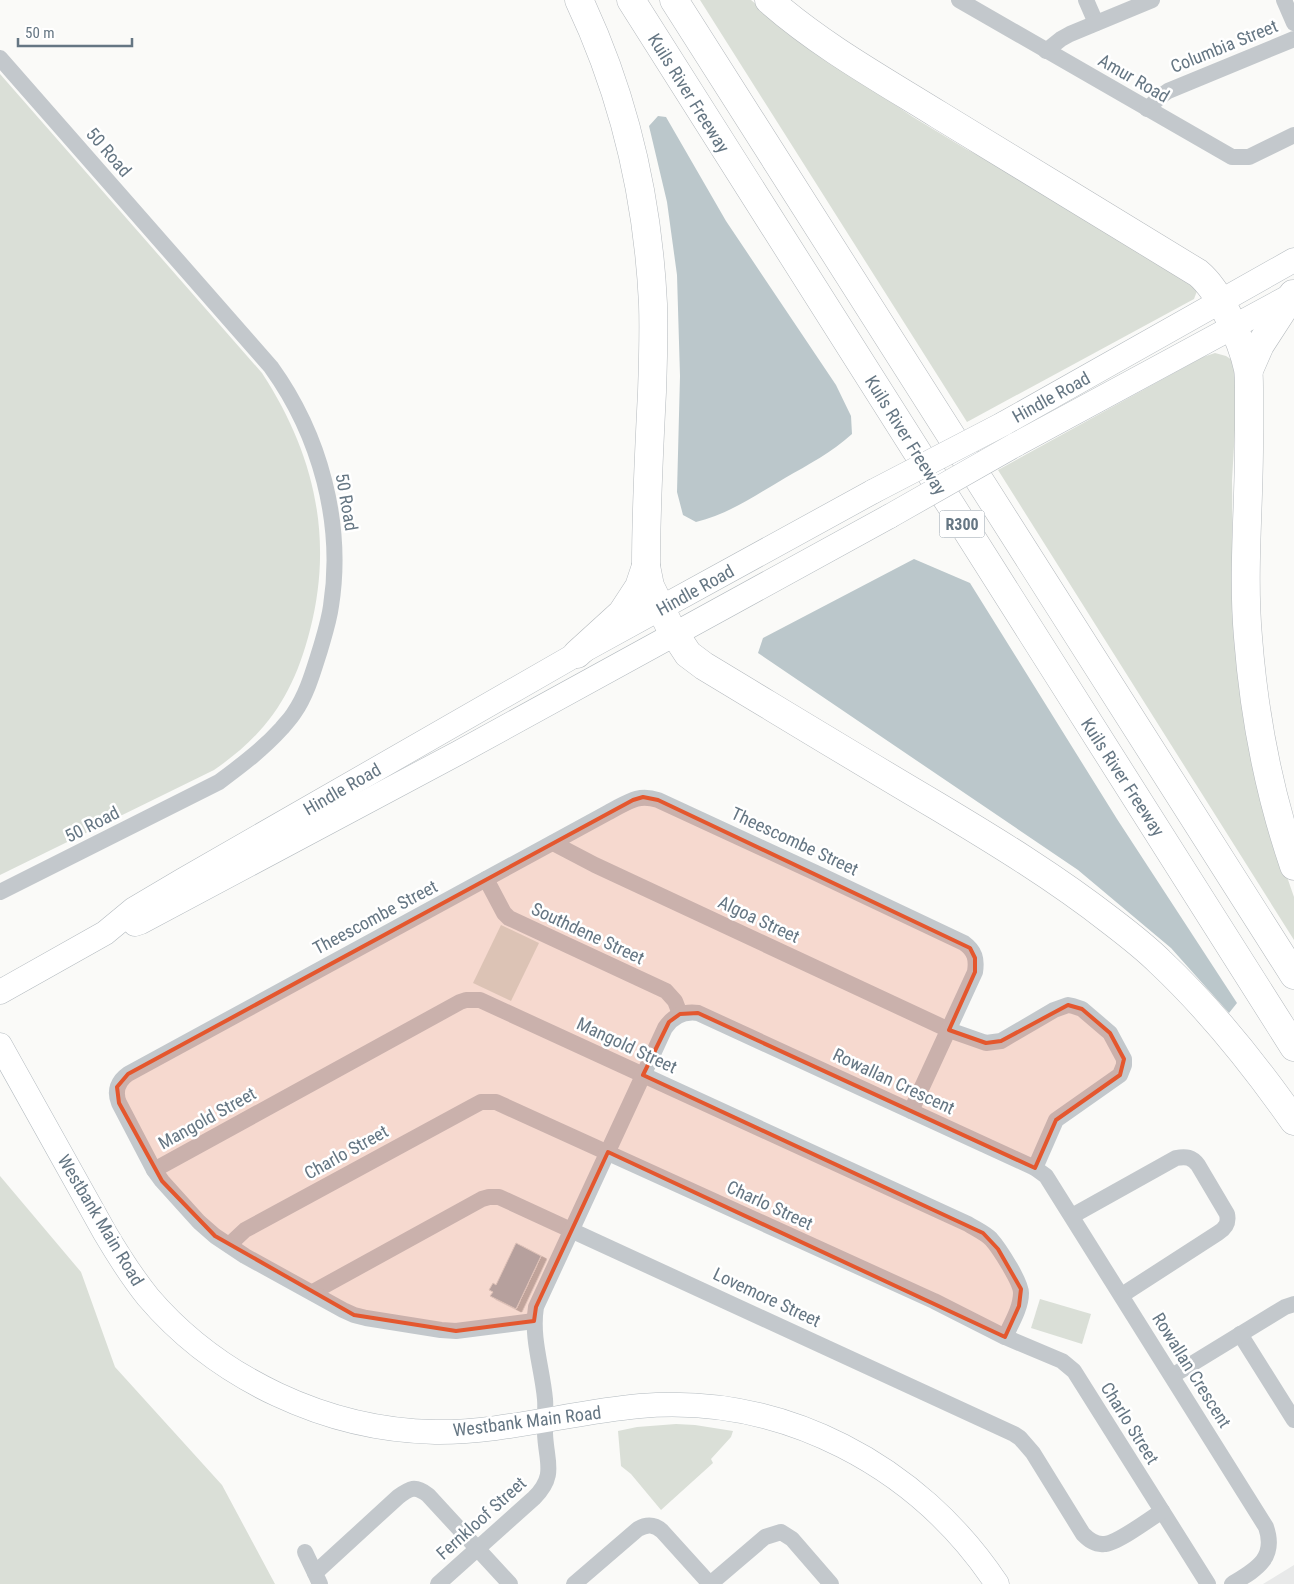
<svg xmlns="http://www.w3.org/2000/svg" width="1294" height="1584" font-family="'Roboto Condensed',sans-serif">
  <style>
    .built { fill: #e8e9e9 }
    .green { fill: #dadfd7 }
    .water { fill: #bbc7cb }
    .building { fill: #aab3b9; stroke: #dcdcda; filter: url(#shadow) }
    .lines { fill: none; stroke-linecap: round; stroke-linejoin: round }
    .secondary-casing { stroke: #b3babf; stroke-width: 25 }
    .highway-casing { stroke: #b4b9bd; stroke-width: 29 }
    .street { stroke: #c3c8cc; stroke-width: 16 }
    .secondary { stroke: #fff; stroke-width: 24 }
    .highway { stroke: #fff; stroke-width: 28 }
    .secondary-bridge-casing { stroke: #b3babf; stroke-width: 25; stroke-linecap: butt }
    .secondary-bridge { stroke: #fff; stroke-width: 24 }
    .marked { fill: #e4572e; fill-opacity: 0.2; stroke: #e4572e; stroke-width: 4; stroke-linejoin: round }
    .labels { text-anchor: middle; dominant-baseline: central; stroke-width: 5; stroke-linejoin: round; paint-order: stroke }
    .shield { fill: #fff; stroke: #939fa8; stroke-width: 1 }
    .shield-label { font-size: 16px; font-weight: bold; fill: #657683 }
    .street-label { font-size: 18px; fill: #657683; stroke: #fff }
  </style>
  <defs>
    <filter id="shadow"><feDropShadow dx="5.5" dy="3" stdDeviation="0" flood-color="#0004"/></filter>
  </defs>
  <rect width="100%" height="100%" fill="#fafaf8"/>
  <!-- built -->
  <path class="built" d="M 1294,1565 L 1294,1584 L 1263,1584 Z"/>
  <!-- green -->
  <g class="green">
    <path d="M 700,0 L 751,0 L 807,46 L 913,117 L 966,149 L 1006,170 L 1191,282 L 1197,291 L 1194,299 L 967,422 Z"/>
    <path d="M 0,74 L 262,373 C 314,453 334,537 310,630 C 294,693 268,733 214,770 L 0,875 Z"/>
    <path d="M 1215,353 L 1226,356 L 1232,360 L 1238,379 L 1232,480 L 1233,580 L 1277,848 L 1294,897 L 1294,940 L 998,470 L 1203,357 Z"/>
    <path d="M 501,925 L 539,943 L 511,1001 L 473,983 Z"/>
    <path d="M 0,1176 L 81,1272 L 115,1367 L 222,1485 L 275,1584 L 0,1584 Z"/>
    <path d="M 1040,1299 L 1091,1314 L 1082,1344 L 1031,1328 Z"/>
    <path d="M 676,1424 L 695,1425 L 733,1431 L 731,1437 L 711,1459 L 713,1463 L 661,1510 L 631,1474 L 621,1466 L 618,1431 L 637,1427 Z"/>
  </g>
  <!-- water -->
  <g class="water">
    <path d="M 658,116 L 666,117 L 726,221 L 836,385 L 851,416 L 852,434 C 832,452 808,465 785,478 C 756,495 729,514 696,522 L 683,515 L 677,492 L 680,376 L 677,275 L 667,202 L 649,126 Z"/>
    <path d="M 914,559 L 970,583 L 1117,819 L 1237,1003 L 1229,1013 L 1171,948 L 1078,870 L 758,653 L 763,638 Z"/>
  </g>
  <!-- building -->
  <path class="building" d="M 516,1243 L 541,1256 L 516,1309 L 490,1296 L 493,1292 L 489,1290 L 493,1283 L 496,1285 Z"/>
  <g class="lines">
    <!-- secondary casing -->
    <g class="secondary-casing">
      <g id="secondary">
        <path d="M 1003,424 L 1294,260"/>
        <path d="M 1015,445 L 1294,294"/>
        <path d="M 135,924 L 141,922 L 458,753 L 890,516"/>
        <path d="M 0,992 L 105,933 L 134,909 L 183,880 L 577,654 L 874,491"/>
        <path d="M 0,1045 L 105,1233 C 118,1255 132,1277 148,1297 C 218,1379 327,1430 435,1432 C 502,1433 572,1412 640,1406 C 783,1394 918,1465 997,1584"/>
      </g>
    </g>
    <!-- highway casing -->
    <g class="highway-casing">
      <g id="highway">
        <path d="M 579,0 C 624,95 648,200 653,304 C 654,333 653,363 652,392 C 649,450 646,508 646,566 L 650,586 L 669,625 L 688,654 L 704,666 C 782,713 859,760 937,806 C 997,842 1056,878 1111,921 C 1128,934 1145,947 1160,962 C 1211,1010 1254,1064 1294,1121"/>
        <path d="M 631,0 L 1294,1047"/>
        <path d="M 674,0 L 1294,975"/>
        <path d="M 769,0 C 820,45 881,79 939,115 C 1025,168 1112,220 1198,273 C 1220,291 1242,341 1248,369 C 1249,375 1249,382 1249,388 C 1249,402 1249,416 1249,429 C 1250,499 1242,568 1248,637 C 1254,715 1269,793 1294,866"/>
        <path d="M 1249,370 L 1260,345 L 1293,294"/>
        <path d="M 577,654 L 622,613 L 639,587 L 646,566"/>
      </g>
    </g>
    <!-- street -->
    <g class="street">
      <path d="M 959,0 L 1232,157 L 1249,157 L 1294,135"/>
      <path d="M 1086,0 L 1096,23"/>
      <path d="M 1284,0 L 1294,23"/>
      <path d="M 1046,51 L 1061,39 L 1070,34 L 1152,0"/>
      <path d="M 0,58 L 271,367 C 320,435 344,523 331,606 C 329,621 324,636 320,650 C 313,672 307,694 294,713 C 291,718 286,723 282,728 C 263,749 242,765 219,782 L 0,892"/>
      <path d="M 1147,109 L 1161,96 L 1168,91 L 1294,39"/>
      <path d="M 553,843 L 595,865 L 949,1030 L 986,1043 L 1001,1041 L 1054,1010 L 1068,1005 L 1073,1006 L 1082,1009 L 1110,1033 L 1124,1059 L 1124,1065 L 1120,1075 L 1056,1120 L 1035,1168"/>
      <path d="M 486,879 L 504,913 L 509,918 L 666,991 L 675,1001 L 680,1014"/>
      <path d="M 154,1170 L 460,1002 L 466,1000 L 480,1000 L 968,1224 C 976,1229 985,1233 991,1239 C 999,1248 1021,1282 1021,1293 C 1021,1308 1011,1324 1005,1337"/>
      <path d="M 1072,1216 L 1176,1158 C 1186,1156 1192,1157 1198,1165 L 1227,1214 C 1229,1223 1226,1228 1218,1233 L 1122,1295"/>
      <path d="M 229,1245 L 245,1230 L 468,1109 L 481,1102 L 496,1102 L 934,1301 L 1005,1337 L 1062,1361 L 1074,1371 L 1208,1584"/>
      <path d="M 313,1292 L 482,1199 L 489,1197 L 499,1197 L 1014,1434 L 1020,1438 L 1033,1453 L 1083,1534 C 1089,1540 1095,1545 1104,1544 C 1116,1544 1150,1519 1162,1511"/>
      <path d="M 534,1321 L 456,1331 L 441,1330 L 366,1318 L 354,1315 L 343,1310 L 245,1256 L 215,1236 L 199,1222 L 162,1181 L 154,1170 L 119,1103 C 114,1091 118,1081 128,1074 L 609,812 C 627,803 637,793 658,800 L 816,873 L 964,943 C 975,951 977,959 975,972 L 911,1111"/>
      <path d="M 1240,1334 L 1294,1420"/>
      <path d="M 1172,1376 L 1285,1307 L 1294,1304"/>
      <path d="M 305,1552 L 315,1573"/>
      <path d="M 320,1584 L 315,1573 L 398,1497 C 410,1488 415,1485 428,1495 L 510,1584"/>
      <path d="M 438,1584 L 534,1498 C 557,1475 546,1462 545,1433 C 544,1422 546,1410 545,1399 C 542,1367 531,1338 536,1307 L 665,1028 C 673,1016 684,1011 698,1013 L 1035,1168 L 1046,1176 L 1266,1527 C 1277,1559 1255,1570 1232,1584"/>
      <path d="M 574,1584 L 638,1529 C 647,1524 654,1524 662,1531 L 710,1584"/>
      <path d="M 710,1584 L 765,1537 L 781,1532 L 792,1539 L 831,1584"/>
    </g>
    <!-- secondary -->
    <use href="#secondary" class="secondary"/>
    <!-- highway -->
    <use href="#highway" class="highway"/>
    <!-- secondary-bridge casing -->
    <g class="secondary-bridge-casing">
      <g id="secondary-bridge">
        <path d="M 874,491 L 1003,424"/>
        <path d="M 890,516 L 1015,445"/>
      </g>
    </g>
    <!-- secondary-bridge -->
    <use href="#secondary-bridge" class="secondary-bridge"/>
  </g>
  <!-- marked area -->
  <path class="marked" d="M 643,797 L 658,800 L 970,948 L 975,958 L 975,972 L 949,1030 L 986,1043 L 1001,1041 L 1068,1005 L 1082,1009 L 1110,1033 L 1124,1059 L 1120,1075 L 1056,1120 L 1035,1168 L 698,1013 L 680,1014 L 669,1022 L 643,1075 L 983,1233 L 998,1249 L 1021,1289 L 1019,1306 L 1005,1337 L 608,1152 L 536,1307 L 534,1321 L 456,1331 L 354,1315 L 215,1236 L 162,1181 L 119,1103 L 117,1087 L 128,1074 L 633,800 Z"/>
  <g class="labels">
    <!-- shield labels -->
    <rect class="shield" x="939.5" y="510.5" width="45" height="27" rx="4"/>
    <g class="shield-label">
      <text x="962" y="524">R300</text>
    </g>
    <!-- street labels -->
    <g class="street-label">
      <text transform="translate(1224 46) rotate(-22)">Columbia Street</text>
      <text transform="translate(1134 78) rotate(30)">Amur Road</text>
      <text transform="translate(689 93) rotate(58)">Kuils River Freeway</text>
      <text transform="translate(109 152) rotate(49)">50 Road</text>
      <text transform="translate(1051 397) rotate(-29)">Hindle Road</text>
      <text transform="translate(906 435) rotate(58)">Kuils River Freeway</text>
      <text transform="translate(347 502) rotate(80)">50 Road</text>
      <text transform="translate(695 590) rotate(-29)">Hindle Road</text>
      <text transform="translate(1123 777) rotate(57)">Kuils River Freeway</text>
      <text transform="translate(342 789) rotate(-30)">Hindle Road</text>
      <text transform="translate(92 824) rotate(-27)">50 Road</text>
      <text transform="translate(795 841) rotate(25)">Theescombe Street</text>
      <text transform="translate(375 917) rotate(-28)">Theescombe Street</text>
      <text transform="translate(759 919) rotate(25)">Algoa Street</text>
      <text transform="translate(588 933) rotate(25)">Southdene Street</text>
      <text transform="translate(627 1045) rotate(25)">Mangold Street</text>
      <text transform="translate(894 1081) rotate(25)">Rowallan Crescent</text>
      <text transform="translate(207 1118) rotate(-29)">Mangold Street</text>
      <text transform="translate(346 1152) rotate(-29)">Charlo Street</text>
      <text transform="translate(770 1205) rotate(25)">Charlo Street</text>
      <text transform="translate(101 1220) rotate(59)">Westbank Main Road</text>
      <text transform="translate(767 1297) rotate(25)">Lovemore Street</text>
      <text transform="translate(1192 1370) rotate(58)">Rowallan Crescent</text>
      <text transform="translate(527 1421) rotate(-7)">Westbank Main Road</text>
      <text transform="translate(1130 1423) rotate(58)">Charlo Street</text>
      <text transform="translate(481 1518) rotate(-42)">Fernkloof Street</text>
    </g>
  </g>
  <!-- scale -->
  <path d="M18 38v8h114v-8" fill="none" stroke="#657683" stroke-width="2.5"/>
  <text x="25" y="38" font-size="15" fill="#657683" stroke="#ffffff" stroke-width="4" paint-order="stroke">50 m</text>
</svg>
